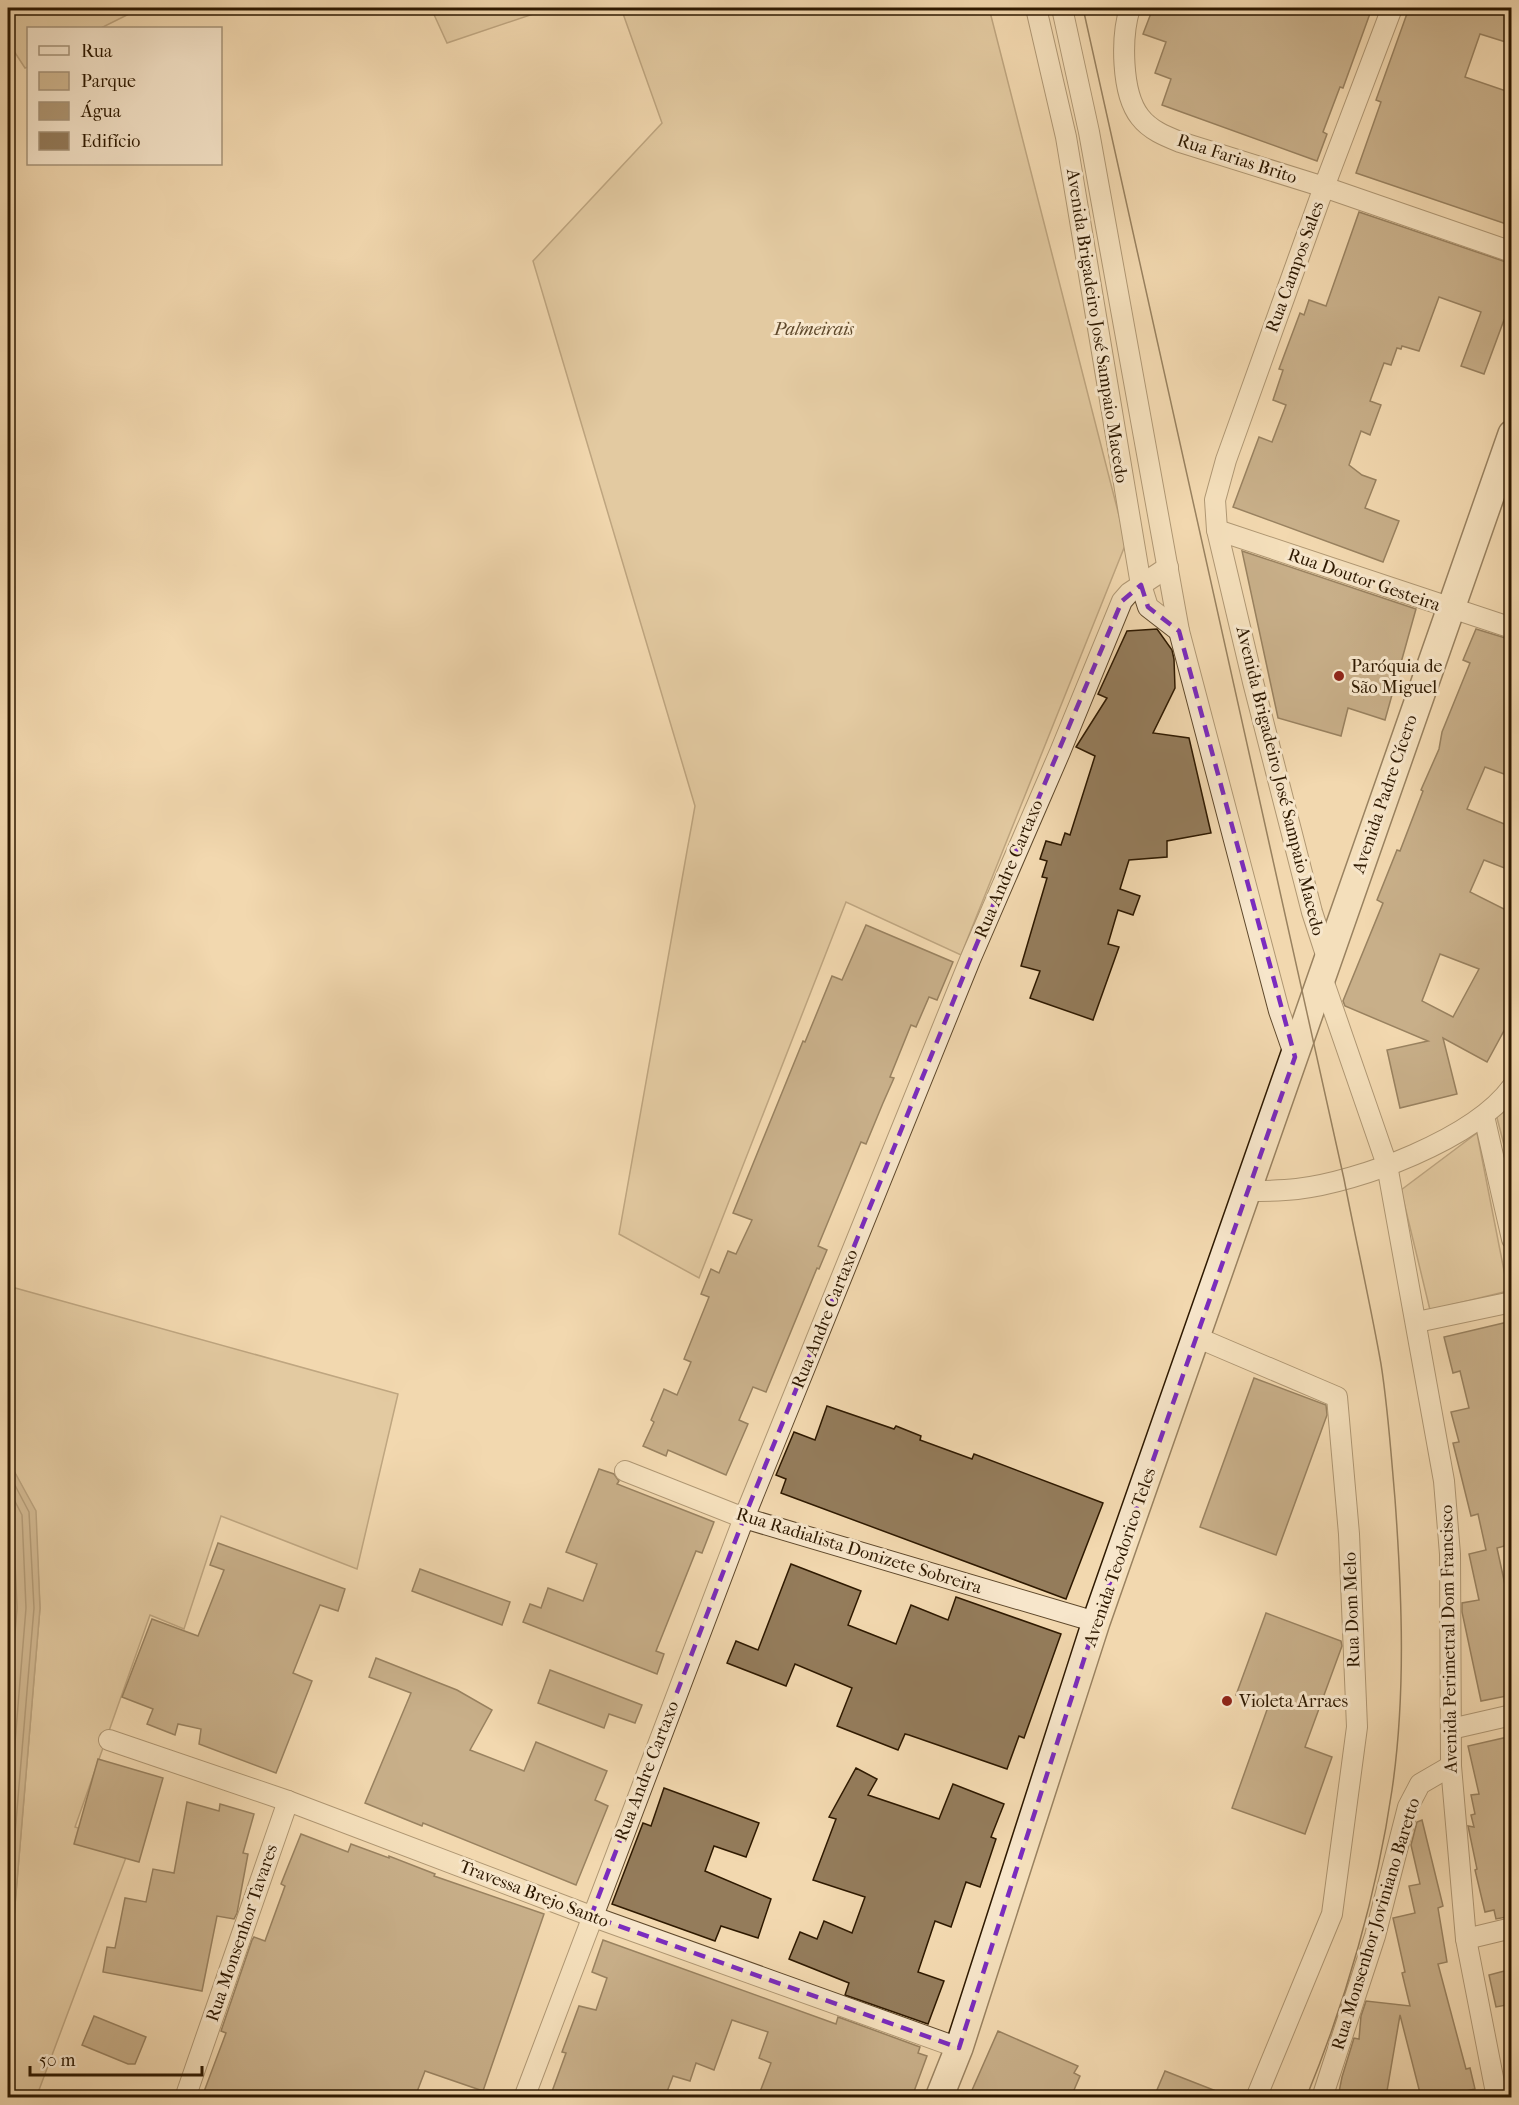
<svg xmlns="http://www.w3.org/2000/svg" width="1519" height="2105" font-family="'IM FELL French Canon',serif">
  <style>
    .green { fill: #d1b891; stroke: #806848; stroke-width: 1.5 }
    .water { fill: #af9774; stroke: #7b6546; stroke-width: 1.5 }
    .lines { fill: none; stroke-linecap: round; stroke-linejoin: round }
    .shore { stroke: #6e583a; stroke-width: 1.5 }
    .building { fill: #947c5b; stroke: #2e1900; stroke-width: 1.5; fill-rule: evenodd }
    .street-casing { stroke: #5f492c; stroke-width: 22 }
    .secondary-casing { stroke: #2e1900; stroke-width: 30 }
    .street { stroke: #f7e6cb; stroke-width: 20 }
    .secondary { stroke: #f7e6cb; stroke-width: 27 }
    .tram { stroke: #2e1900; stroke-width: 1.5 }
    .marked { fill: none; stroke: #7b2cbf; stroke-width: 4.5; stroke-dasharray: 12 8; stroke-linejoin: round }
    .poi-dot { fill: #8f2418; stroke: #f7e6cb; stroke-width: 2 }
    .labels { text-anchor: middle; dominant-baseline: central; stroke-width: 6; stroke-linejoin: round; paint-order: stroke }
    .street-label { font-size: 18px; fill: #2e1900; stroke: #f7e6cb }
    .park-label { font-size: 18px; font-style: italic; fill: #5f492c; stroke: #f7e6cb }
    .poi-label { font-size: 18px; fill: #2e1900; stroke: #f7e6cb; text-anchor: start }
  </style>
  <rect width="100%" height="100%" fill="#f2d8af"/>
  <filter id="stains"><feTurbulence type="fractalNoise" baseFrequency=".00333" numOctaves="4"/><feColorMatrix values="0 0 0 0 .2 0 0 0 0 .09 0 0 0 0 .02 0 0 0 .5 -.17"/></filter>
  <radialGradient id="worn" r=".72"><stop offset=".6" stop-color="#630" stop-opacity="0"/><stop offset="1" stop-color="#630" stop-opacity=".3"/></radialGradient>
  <!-- green -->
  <g class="green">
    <path d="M 8,8 L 141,8 L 101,28 L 28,28 L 28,67 L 25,68 L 8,42 Z"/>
    <path d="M 431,8 L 551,8 L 447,43 Z"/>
    <path d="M 621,8 L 989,8 L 1126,543 L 961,955 L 846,902 L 699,1278 L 619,1234 L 695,806 L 533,261 L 662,123 Z"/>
    <path d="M 1511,1102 L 1511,1172 L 1496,1114 Z"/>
    <path d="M 1477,1133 L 1508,1291 L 1430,1310 L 1401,1190 Z"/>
    <path d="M 8,1286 L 398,1394 L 357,1569 L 221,1516 L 184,1629 L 150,1615 L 75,1827 L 131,1844 L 36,2098 L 8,2097 L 8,1988 L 40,1608 L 35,1511 L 8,1460 Z"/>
  </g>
  <!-- water -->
  <path class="water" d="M 8,1460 L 36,1511 L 40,1608 L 8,1988 Z"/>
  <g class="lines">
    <!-- shore -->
    <g class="shore">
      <path d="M 8,1472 L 29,1512 L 34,1608 L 8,1917"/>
      <path d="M 8,1488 L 22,1515 L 26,1608 L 8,1828"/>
      <path d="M 8,1506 L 13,1517 L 17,1608 L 8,1722"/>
    </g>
  </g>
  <!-- building -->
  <g class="building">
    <path d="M 1153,8 L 1372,8 L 1343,88 L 1340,87 L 1323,132 L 1327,134 L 1317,161 L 1162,105 L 1171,79 L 1155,73 L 1166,42 L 1143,34 Z"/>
    <path d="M 1409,8 L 1512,8 L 1512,44 L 1480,34 L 1465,77 L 1512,93 L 1512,226 L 1356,173 L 1381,102 L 1376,100 Z"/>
    <path d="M 1359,212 L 1512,264 L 1512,322 L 1504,320 L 1484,374 L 1461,366 L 1481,312 L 1439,297 L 1419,351 L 1402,346 L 1401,349 L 1397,348 L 1391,365 L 1384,363 L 1370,401 L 1381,405 L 1370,435 L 1361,431 L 1349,465 L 1362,475 L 1376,480 L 1365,508 L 1399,521 L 1383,562 L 1233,507 L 1259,437 L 1272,442 L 1286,405 L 1273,400 L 1283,370 L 1279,369 L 1300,313 L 1304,315 L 1309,300 L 1326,306 Z"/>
    <path d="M 1242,551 L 1416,609 L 1385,720 L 1348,708 L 1341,736 L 1278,718 Z"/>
    <path d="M 1157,629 L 1172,650 L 1174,659 L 1175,688 L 1153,733 L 1189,738 L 1211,833 L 1167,841 L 1167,857 L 1129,860 L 1120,889 L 1140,896 L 1133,915 L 1118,910 L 1108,944 L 1119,947 L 1093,1020 L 1030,998 L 1040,971 L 1021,966 L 1047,878 L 1042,877 L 1047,861 L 1040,859 L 1046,841 L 1061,845 L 1065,833 L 1070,835 L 1095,756 L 1076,747 L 1107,698 L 1098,694 L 1127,631 Z"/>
    <path d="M 1476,629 L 1512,640 L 1512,777 L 1485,767 L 1467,809 L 1512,827 L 1512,871 L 1484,860 L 1470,892 L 1512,913 L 1512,1016 L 1487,1062 L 1443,1038 L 1457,1094 L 1400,1108 L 1387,1050 L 1428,1041 L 1345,1006 L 1343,1001 L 1383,903 L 1377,900 L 1397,850 L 1400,851 L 1423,791 L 1421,790 L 1439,749 L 1442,732 L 1470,663 L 1463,660 ZM 1440,954 L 1479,969 L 1453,1017 L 1422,1001 Z"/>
    <path d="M 866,925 L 953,962 L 937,1000 L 929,997 L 916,1027 L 911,1025 L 890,1077 L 894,1078 L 883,1103 L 866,1144 L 861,1142 L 818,1246 L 827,1250 L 819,1269 L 817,1268 L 766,1392 L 753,1387 L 739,1420 L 748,1424 L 726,1475 L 668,1450 L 666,1456 L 643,1446 L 654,1422 L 651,1420 L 664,1389 L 677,1395 L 691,1362 L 684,1359 L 709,1297 L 701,1294 L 711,1269 L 719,1273 L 728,1251 L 736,1254 L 752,1220 L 733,1213 L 803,1041 L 805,1042 L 832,976 L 842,980 Z"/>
    <path d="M 1512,1321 L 1512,1544 L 1497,1548 L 1507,1594 L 1512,1593 L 1512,1695 L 1481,1701 L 1462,1612 L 1462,1603 L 1479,1600 L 1469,1554 L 1486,1550 L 1478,1514 L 1471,1516 L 1453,1443 L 1459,1442 L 1451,1412 L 1469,1408 L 1460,1371 L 1453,1373 L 1444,1337 Z"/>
    <path d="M 1254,1378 L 1326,1405 L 1327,1415 L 1276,1555 L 1200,1527 Z"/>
    <path d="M 827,1406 L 894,1429 L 896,1426 L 921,1436 L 920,1440 L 972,1459 L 974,1454 L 1103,1503 L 1066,1599 L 781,1493 L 786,1479 L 776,1475 L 794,1432 L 815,1440 Z"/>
    <path d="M 599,1469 L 614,1474 L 619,1481 L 617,1484 L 714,1522 L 702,1553 L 696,1551 L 656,1651 L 664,1654 L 657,1674 L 523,1622 L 530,1604 L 541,1608 L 548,1588 L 583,1601 L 597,1564 L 566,1552 Z"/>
    <path d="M 218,1543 L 345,1589 L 338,1611 L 320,1605 L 293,1673 L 312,1681 L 276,1773 L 199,1744 L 201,1729 L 178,1724 L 175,1735 L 147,1724 L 153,1709 L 122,1697 L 152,1619 L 198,1636 L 224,1570 L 210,1565 Z"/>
    <path d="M 791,1564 L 861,1591 L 848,1625 L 896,1644 L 911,1605 L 948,1620 L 956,1597 L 1061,1634 L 1024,1738 L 1019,1736 L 1007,1769 L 909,1735 L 905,1734 L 898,1750 L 837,1726 L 852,1688 L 795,1664 L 786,1686 L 727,1663 L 736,1641 L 758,1650 Z"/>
    <path d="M 420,1569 L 510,1602 L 502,1625 L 412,1591 Z"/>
    <path d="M 1266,1613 L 1341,1641 L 1342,1646 L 1305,1747 L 1332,1757 L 1305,1834 L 1232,1808 L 1268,1707 L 1236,1695 Z"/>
    <path d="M 376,1658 L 457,1690 L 492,1710 L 470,1750 L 524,1771 L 536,1742 L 607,1771 L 595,1800 L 608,1806 L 576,1885 L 423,1823 L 422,1826 L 365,1803 L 411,1693 L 369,1677 Z"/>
    <path d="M 550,1670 L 642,1705 L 635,1723 L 609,1714 L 604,1728 L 538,1703 Z"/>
    <path d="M 1512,1736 L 1512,1916 L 1496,1919 L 1494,1910 L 1485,1912 L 1475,1870 L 1477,1869 L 1468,1826 L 1474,1827 L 1471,1815 L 1475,1814 L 1471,1795 L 1479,1794 L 1468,1746 Z"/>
    <path d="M 98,1759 L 163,1778 L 139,1862 L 74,1844 Z"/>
    <path d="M 856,1768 L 877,1779 L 868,1795 L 939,1819 L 953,1784 L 1004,1804 L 991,1837 L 996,1839 L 980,1887 L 966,1882 L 951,1927 L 935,1921 L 918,1972 L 944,1981 L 928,2024 L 845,1995 L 849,1983 L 789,1959 L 800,1932 L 817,1939 L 824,1921 L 852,1933 L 865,1897 L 813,1880 L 836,1819 L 829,1817 Z"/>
    <path d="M 664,1788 L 759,1823 L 746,1857 L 714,1846 L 705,1871 L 771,1899 L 758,1938 L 721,1926 L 715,1941 L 612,1904 L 643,1823 L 651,1826 Z"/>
    <path d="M 187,1802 L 219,1811 L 220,1804 L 254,1814 L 243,1853 L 248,1854 L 237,1913 L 234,1919 L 217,1916 L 202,1991 L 103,1972 L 107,1947 L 115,1948 L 125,1898 L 146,1902 L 153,1869 L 174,1873 Z"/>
    <path d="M 1422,1820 L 1443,1906 L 1438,1908 L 1447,1962 L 1438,1964 L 1466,2069 L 1470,2068 L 1475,2089 L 1439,2097 L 1421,2097 L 1400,2015 L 1386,2097 L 1338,2097 L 1342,2077 L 1354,2038 L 1359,2039 L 1361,2016 L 1366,2001 L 1410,2006 L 1402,1973 L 1405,1972 L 1393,1918 L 1415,1913 L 1409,1886 L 1420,1884 L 1411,1845 L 1417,1822 Z"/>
    <path d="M 301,1834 L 348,1852 L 351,1844 L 389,1858 L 389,1856 L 435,1874 L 434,1876 L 544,1914 L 483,2091 L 425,2071 L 415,2097 L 202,2097 L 226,2033 L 221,2031 L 252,1940 L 254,1937 L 265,1941 L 285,1886 L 281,1884 Z"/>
    <path d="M 603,1940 L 836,2024 L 838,2017 L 920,2047 L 918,2053 L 927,2056 L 912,2097 L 758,2097 L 771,2063 L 759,2058 L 768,2032 L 732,2020 L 714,2070 L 696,2063 L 690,2081 L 673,2076 L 665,2097 L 550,2097 L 566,2053 L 562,2052 L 579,2006 L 596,2010 L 607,1978 L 592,1972 Z"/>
    <path d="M 1512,1969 L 1512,2004 L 1496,2007 L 1489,1975 Z"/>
    <path d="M 94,2016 L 146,2037 L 135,2064 L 128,2064 L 82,2045 Z"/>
    <path d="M 998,2031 L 1078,2066 L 1074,2073 L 1080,2076 L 1071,2097 L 969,2097 Z"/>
    <path d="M 1165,2071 L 1229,2096 L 1229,2097 L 1154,2097 Z"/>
  </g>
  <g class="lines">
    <!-- street casing -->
    <g class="street-casing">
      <g id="street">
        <path d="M 1036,8 L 1066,137 L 1141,585 L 1148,607 L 1179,631"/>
        <path d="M 1062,8 L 1089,132 L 1179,631 L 1279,1011 L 1295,1057"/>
        <path d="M 1130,8 C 1121,36 1121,93 1140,117 C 1150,130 1165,136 1180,142 L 1324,187 L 1512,252"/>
        <path d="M 1217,530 L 1512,628"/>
        <path d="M 1328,961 L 1312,912 L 1253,682 L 1217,530 L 1215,500 L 1226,460 L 1324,187 L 1392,8"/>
        <path d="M 1322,977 L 1387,1165 L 1444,1481 L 1450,1554 L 1451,1766 L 1466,1939 L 1497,2098"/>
        <path d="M 1484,1116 L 1512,1239"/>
        <path d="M 1246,1191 C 1263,1191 1280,1191 1297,1189 C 1359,1182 1474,1139 1512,1087"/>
        <path d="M 1417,1322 L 1512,1302"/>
        <path d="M 1196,1337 L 1337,1397 L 1349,1534 L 1357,1727 L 1332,1914 L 1256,2098"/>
        <path d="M 625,1471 L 744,1518 L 1096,1622"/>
        <path d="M 1451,1729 L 1512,1715"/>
        <path d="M 109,1740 L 288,1801 L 591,1916 L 959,2048"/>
        <path d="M 1466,1939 L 1512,1928"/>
        <path d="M 185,2098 L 288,1801"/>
        <path d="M 524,2098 L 744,1518 L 970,960 L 1060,752 L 1122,601 L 1129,593 L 1168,567"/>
        <path d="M 1322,2098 L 1375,1936 L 1408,1807 L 1420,1784 L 1451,1766"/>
      </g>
    </g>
    <!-- secondary casing -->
    <g class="secondary-casing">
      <path id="secondary" d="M 939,2098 L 959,2048 L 1096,1622 L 1512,434"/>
    </g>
    <!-- street -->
    <use href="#street" class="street"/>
    <!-- secondary -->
    <use href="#secondary" class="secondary"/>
    <!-- tram -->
    <path class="tram" d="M 1083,8 L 1344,1179 C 1356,1241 1370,1302 1381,1364 C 1388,1408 1391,1454 1395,1499 C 1402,1595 1406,1695 1392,1790 C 1377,1893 1346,2001 1306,2098"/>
  </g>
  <!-- marked area -->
  <path d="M0 0H1519V2105H0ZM 1141,585 L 1148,607 L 1179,631 L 1295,1057 L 1096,1622 L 959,2048 L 591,1916 L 744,1518 L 970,960 L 1122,601 Z" fill="#f2d8af" fill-opacity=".55" fill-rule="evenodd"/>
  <path class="marked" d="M 1141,585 L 1148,607 L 1179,631 L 1295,1057 L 1096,1622 L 959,2048 L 591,1916 L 744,1518 L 970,960 L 1122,601 Z"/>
  <!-- markers -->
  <g class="poi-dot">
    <circle cx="1339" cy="676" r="6"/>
    <circle cx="1227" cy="1701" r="6"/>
  </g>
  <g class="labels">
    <!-- street labels -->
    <g class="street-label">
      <text transform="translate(1237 159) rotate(18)">Rua Farias Brito</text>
      <text transform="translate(1295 267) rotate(-70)">Rua Campos Sales</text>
      <text transform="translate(1097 326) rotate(81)">Avenida Brigadeiro José Sampaio Macedo</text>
      <text transform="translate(1364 580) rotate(19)">Rua Doutor Gesteira</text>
      <text transform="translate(1280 781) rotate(76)">Avenida Brigadeiro José Sampaio Macedo</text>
      <text transform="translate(1385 794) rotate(-71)">Avenida Padre Cícero</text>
      <text transform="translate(1009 869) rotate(-67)">Rua Andre Cartaxo</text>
      <text transform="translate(825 1319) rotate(-68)">Rua Andre Cartaxo</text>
      <text transform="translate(859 1551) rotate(17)">Rua Radialista Donizete Sobreira</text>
      <text transform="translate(1120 1557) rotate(-71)">Avenida Teodorico Teles</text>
      <text transform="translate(1352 1610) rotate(-92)">Rua Dom Melo</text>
      <text transform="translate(1449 1639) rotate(-91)">Avenida Perimetral Dom Francisco</text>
      <text transform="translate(647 1771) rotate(-69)">Rua Andre Cartaxo</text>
      <text transform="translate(534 1894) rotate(21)">Travessa Brejo Santo</text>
      <text transform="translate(1376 1924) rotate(-73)">Rua Monsenhor Joviniano Baretto</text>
      <text transform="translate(242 1933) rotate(-71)">Rua Monsenhor Tavares</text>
    </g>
    <!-- park labels -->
    <g class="park-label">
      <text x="814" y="329">Palmeirais</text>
    </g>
    <!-- poi labels -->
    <g class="poi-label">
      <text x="1351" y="666">Paróquia de<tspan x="1351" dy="21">São Miguel</tspan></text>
      <text x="1239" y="1701">Violeta Arraes</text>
    </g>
  </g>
  <!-- margin -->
  <rect width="1519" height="2105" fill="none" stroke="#f2d8af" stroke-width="30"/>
  <rect x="9" y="9" width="1501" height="2087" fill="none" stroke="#2e1900" stroke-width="3"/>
  <rect x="15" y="15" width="1489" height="2075" fill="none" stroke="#2e1900" stroke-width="1.5"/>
  <!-- legend -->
  <rect x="27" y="27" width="195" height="138" fill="#f7e6cb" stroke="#a7947a" stroke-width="1.5"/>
  <rect x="39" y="46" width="30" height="9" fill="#f7e6cb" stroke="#a7947a" stroke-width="1.5"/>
  <text x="81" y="57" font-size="18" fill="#2e1900">Rua</text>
  <rect x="39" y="72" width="30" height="18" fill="#d1b891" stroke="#a7947a" stroke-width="1.5"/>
  <text x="81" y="87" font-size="18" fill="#2e1900">Parque</text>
  <rect x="39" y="102" width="30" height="18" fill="#af9774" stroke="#a7947a" stroke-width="1.5"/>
  <text x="81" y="117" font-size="18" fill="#2e1900">Água</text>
  <rect x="39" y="132" width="30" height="18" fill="#947c5b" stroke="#a7947a" stroke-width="1.5"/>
  <text x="81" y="147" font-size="18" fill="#2e1900">Edifício</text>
  <!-- scale -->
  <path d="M30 2066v9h172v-9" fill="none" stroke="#2e1900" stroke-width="3"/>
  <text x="39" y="2066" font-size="18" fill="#2e1900" stroke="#f7e6cb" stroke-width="4.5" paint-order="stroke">50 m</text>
  <rect width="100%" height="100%" filter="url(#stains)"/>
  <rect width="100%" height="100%" fill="url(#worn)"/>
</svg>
